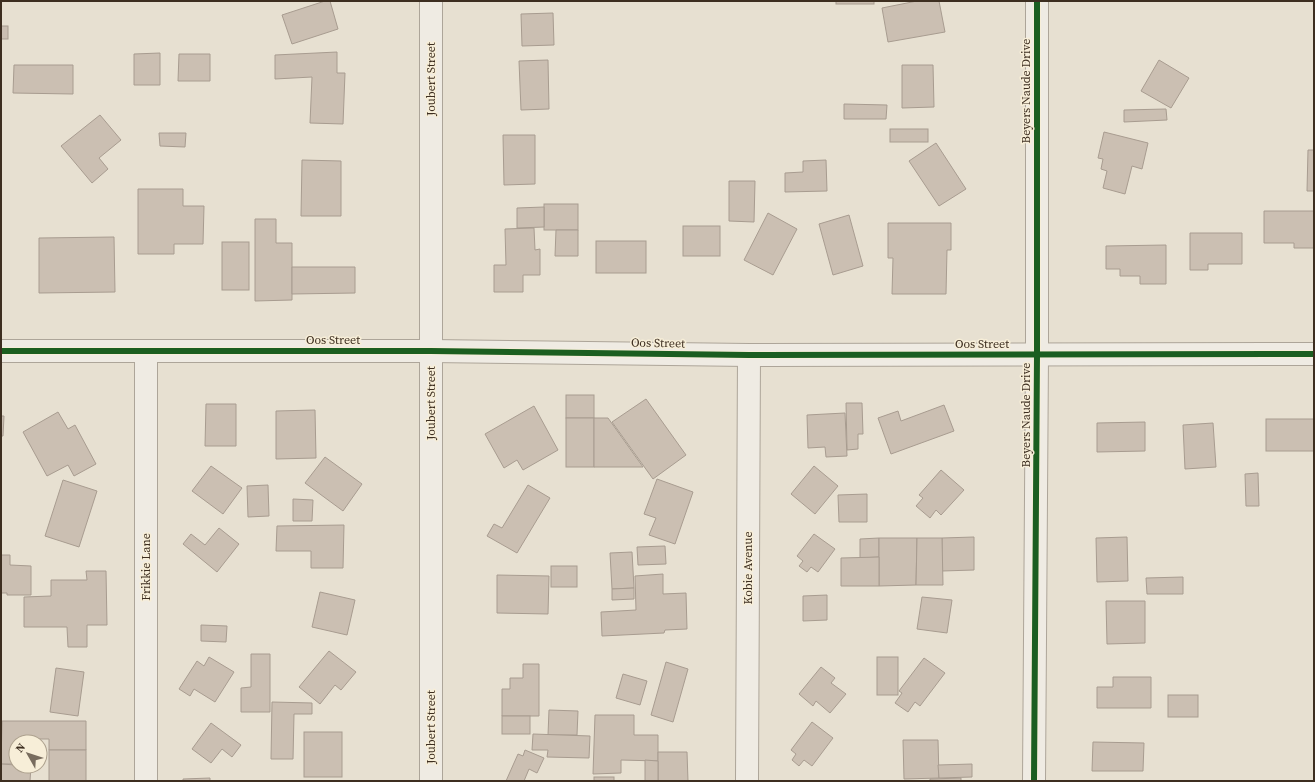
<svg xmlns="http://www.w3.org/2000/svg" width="1315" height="782" font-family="'Source Serif 4',serif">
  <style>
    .building { fill: #cbbfb2; stroke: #a89c90 }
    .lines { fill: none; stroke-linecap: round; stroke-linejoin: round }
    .street-casing { stroke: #ada599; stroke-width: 24 }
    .street { stroke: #efebe3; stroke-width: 22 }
    .cycleway-casing { stroke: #f7eed8; stroke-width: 8 }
    .cycleway { stroke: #1b5e20; stroke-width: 6 }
    .labels { text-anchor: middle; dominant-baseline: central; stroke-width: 3; stroke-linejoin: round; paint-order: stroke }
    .street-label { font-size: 12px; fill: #3d2e20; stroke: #f7eed8 }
  </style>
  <rect width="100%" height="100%" fill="#e7e0d1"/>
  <!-- building -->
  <g class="building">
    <path d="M 325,1 L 330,1 L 338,29 L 292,44 L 282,15 Z"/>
    <rect x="836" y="1" width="38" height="3"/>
    <path d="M 917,1 L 939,1 L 945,32 L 888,42 L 882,8 Z"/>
    <path d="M 553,13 L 554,45 L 522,46 L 521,14 Z"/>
    <rect x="1" y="26" width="7" height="13"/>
    <path d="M 337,52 L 337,73 L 345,73 L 343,124 L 310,123 L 312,77 L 275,79 L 275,55 Z"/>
    <path d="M 160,53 L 160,85 L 134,85 L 134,54 Z"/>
    <path d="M 179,54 L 210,54 L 210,81 L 178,81 Z"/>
    <path d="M 548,60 L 549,109 L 521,110 L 519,61 Z"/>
    <path d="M 1159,60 L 1189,78 L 1171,108 L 1141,91 Z"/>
    <path d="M 14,65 L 73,65 L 73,94 L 13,93 Z"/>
    <path d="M 902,65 L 933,65 L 934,107 L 902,108 Z"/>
    <path d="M 844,104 L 887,105 L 886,119 L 844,119 Z"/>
    <path d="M 1166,109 L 1167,120 L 1124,122 L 1124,110 Z"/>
    <path d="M 100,115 L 121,140 L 99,158 L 108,169 L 92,183 L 61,146 Z"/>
    <rect x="890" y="129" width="38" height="13"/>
    <path d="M 1104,132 L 1148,143 L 1142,169 L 1132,166 L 1125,194 L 1103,188 L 1107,171 L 1101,169 L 1103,159 L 1098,158 Z"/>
    <path d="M 159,133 L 186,133 L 185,147 L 160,146 Z"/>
    <path d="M 503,135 L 535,135 L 535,184 L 504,185 Z"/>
    <path d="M 936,143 L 966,189 L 939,206 L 909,161 Z"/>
    <path d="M 1308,150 L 1314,150 L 1314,191 L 1307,191 Z"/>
    <path d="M 302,160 L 341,161 L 341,216 L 301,216 Z"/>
    <path d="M 826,160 L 827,191 L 785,192 L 785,173 L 803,172 L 803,161 Z"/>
    <path d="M 729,181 L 755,181 L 754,222 L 729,221 Z"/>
    <path d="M 138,189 L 183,189 L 183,206 L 204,206 L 203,244 L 174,244 L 174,254 L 138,254 Z"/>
    <rect x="544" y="204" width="34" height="26"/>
    <path d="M 544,207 L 544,227 L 517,228 L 517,208 Z"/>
    <path d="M 1264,211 L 1314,211 L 1314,248 L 1294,248 L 1294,243 L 1264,243 Z"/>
    <path d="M 768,213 L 797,229 L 773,275 L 744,260 Z"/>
    <path d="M 849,215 L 863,266 L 833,275 L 819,224 Z"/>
    <path d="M 255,219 L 276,219 L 276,243 L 292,243 L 292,300 L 255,301 Z"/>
    <path d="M 888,223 L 951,223 L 951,250 L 947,250 L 946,294 L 892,294 L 893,258 L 888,258 Z"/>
    <rect x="683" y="226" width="37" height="30"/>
    <path d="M 534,228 L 535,250 L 540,249 L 540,275 L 523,275 L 523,292 L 494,292 L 494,265 L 506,265 L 505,229 Z"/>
    <path d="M 556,230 L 578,230 L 578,256 L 555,256 Z"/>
    <path d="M 1190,233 L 1242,233 L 1242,264 L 1208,264 L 1208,270 L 1190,270 Z"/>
    <path d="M 114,237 L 115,292 L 39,293 L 39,238 Z"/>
    <rect x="596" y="241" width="50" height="32"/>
    <rect x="222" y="242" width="27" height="48"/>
    <path d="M 1166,245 L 1166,284 L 1140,284 L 1140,276 L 1120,276 L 1120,269 L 1106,269 L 1106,246 Z"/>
    <path d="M 292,267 L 355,267 L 355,293 L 292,294 Z"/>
    <rect x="566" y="395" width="28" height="23"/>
    <path d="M 646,399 L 686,455 L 653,479 L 612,422 Z"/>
    <path d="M 846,403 L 862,403 L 863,434 L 858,434 L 858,449 L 847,450 Z"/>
    <path d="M 206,404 L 236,404 L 236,446 L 205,446 Z"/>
    <path d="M 944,405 L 954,431 L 891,454 L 878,418 L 898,411 L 901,421 Z"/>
    <path d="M 534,406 L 558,450 L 523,470 L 517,460 L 504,468 L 485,434 Z"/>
    <path d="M 315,410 L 316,458 L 276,459 L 276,411 Z"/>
    <path d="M 58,412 L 68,429 L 75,425 L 96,464 L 74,476 L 68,465 L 47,476 L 23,432 Z"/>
    <path d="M 845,413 L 847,456 L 826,457 L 825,447 L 808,448 L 807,415 Z"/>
    <path d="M 1,416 L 4,416 L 3,436 L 1,436 Z"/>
    <rect x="566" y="418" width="28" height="49"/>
    <path d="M 594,418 L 608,418 L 643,467 L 594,467 Z"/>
    <rect x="1266" y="419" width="48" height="32"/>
    <path d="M 1145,422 L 1145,451 L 1097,452 L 1097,423 Z"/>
    <path d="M 1213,423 L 1216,467 L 1185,469 L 1183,425 Z"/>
    <path d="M 325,457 L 362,484 L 343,511 L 305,483 Z"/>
    <path d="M 211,466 L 242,488 L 223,514 L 192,491 Z"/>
    <path d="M 814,466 L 838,486 L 815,514 L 791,494 Z"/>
    <path d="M 941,470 L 964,490 L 941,515 L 936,510 L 930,518 L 916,506 L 923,498 L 919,495 Z"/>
    <path d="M 1258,473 L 1259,506 L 1246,506 L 1245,474 Z"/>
    <path d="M 657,479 L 693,492 L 675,544 L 649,535 L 656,518 L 644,514 Z"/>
    <path d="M 63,480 L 97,491 L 79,547 L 45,536 Z"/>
    <path d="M 268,485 L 269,516 L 248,517 L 247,486 Z"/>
    <path d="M 528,485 L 550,498 L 517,553 L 487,536 L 494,524 L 502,528 Z"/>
    <path d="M 867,494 L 867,522 L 839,522 L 838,495 Z"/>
    <path d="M 293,499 L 313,500 L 312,521 L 293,521 Z"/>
    <path d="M 344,525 L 343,568 L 311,568 L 311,551 L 276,551 L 277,526 Z"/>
    <path d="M 219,528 L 239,544 L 217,572 L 183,544 L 191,534 L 205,545 Z"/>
    <path d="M 814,534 L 835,549 L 818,572 L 811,567 L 807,572 L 799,566 L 803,561 L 797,556 Z"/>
    <path d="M 974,537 L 974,570 L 942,571 L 942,538 Z"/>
    <path d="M 1127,537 L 1128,581 L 1097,582 L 1096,538 Z"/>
    <path d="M 879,538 L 879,557 L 860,558 L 860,539 Z"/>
    <path d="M 879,538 L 917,538 L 916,585 L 879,586 Z"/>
    <path d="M 917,538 L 942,538 L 943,585 L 916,585 Z"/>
    <path d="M 665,546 L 666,564 L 638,565 L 637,547 Z"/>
    <path d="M 632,552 L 634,588 L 612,589 L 610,553 Z"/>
    <path d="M 1,555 L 10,555 L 10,565 L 31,566 L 31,595 L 7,595 L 7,593 L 1,593 Z"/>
    <path d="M 879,557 L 879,586 L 841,586 L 841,558 Z"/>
    <rect x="551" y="566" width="26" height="21"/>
    <path d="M 86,571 L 106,571 L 107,625 L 87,625 L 87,647 L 68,647 L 67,627 L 24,627 L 24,597 L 51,596 L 51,580 L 87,580 Z"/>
    <path d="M 663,574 L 663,594 L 686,593 L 687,629 L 665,630 L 664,633 L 602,636 L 601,612 L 636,610 L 635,576 Z"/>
    <path d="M 497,575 L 549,576 L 548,614 L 497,613 Z"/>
    <path d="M 1183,577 L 1183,594 L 1147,594 L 1146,578 Z"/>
    <path d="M 634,588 L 634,599 L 612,600 L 612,589 Z"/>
    <path d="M 320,592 L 355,600 L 347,635 L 312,627 Z"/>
    <path d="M 827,595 L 827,620 L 803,621 L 803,596 Z"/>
    <path d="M 922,597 L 952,600 L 947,633 L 917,629 Z"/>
    <path d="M 1106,601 L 1145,601 L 1145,643 L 1107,644 Z"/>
    <path d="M 201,625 L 227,626 L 226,642 L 201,641 Z"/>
    <path d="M 329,651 L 356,672 L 341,690 L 335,685 L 320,704 L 299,687 Z"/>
    <path d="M 251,654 L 270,654 L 270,712 L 241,712 L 241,688 L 251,687 Z"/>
    <path d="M 209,657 L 234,672 L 215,702 L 194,689 L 190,696 L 179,689 L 197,661 L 204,666 Z"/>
    <rect x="877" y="657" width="21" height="38"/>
    <path d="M 924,658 L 945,673 L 920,706 L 915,702 L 908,712 L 895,703 L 902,693 L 899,691 Z"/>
    <path d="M 666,662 L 688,669 L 673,722 L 651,715 Z"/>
    <path d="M 523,664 L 539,664 L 539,716 L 502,716 L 502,689 L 510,689 L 510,678 L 523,678 Z"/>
    <path d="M 821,667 L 835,678 L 831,683 L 846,694 L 830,713 L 816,701 L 813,706 L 799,694 Z"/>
    <path d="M 56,668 L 84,672 L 78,716 L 50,712 Z"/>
    <path d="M 623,674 L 647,681 L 640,705 L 616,698 Z"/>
    <path d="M 1113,677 L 1151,677 L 1151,708 L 1097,708 L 1097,687 L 1113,687 Z"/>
    <rect x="1168" y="695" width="30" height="22"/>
    <path d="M 272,702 L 312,703 L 312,714 L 294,714 L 293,759 L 271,759 Z"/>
    <path d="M 549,710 L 578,711 L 577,735 L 548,735 Z"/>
    <path d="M 595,715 L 634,715 L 634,735 L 658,735 L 658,761 L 621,760 L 621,773 L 593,774 Z"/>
    <rect x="502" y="716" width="28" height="18"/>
    <path d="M 2,721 L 86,721 L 86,750 L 49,750 L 49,739 L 37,739 L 37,742 L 16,742 L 16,764 L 1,764 Z"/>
    <path d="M 812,722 L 833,738 L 812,766 L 804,760 L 799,766 L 792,760 L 796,754 L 791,750 Z"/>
    <path d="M 211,723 L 241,745 L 232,757 L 222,749 L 211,763 L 192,749 Z"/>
    <rect x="304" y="732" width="38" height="45"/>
    <path d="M 533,734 L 590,736 L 589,758 L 547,757 L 548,750 L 532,750 Z"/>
    <path d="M 903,740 L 938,740 L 939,778 L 904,779 Z"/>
    <path d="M 1093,742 L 1144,743 L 1143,771 L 1092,771 Z"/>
    <rect x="49" y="750" width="37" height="31"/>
    <path d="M 525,750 L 544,758 L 537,773 L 529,769 L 524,781 L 506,781 L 518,754 L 523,756 Z"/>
    <path d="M 658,752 L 687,752 L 688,781 L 658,781 Z"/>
    <path d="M 645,760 L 658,761 L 658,781 L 645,781 Z"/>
    <path d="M 1,764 L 31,766 L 30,781 L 1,781 Z"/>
    <path d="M 972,764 L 972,777 L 939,778 L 938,765 Z"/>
    <rect x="594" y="777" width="20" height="4"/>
    <path d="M 210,778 L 210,781 L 183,781 L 183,779 Z"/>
    <path d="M 961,778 L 961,781 L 930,781 L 930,779 Z"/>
  </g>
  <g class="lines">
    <!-- street casing -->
    <g class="street-casing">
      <g id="street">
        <path d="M 1,351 L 431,351 L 749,355 L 1314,354"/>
        <path d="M 146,781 L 146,352"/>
        <path d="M 431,781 L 431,1"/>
        <path d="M 747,781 L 749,355"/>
        <path d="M 1034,781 L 1037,355 L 1037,1"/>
      </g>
    </g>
    <!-- street -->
    <use href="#street" class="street"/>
    <!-- cycleway casing -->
    <g class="cycleway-casing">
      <g id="cycleway">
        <path d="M 1,351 L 431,351 L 749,355 L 1314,354"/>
        <path d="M 1034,781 L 1037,355 L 1037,1"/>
      </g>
    </g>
    <!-- cycleway -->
    <use href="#cycleway" class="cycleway"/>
  </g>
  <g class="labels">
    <!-- street labels -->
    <g class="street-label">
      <text transform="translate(431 79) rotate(-90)">Joubert Street</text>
      <text transform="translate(1026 91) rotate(-90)">Beyers Naude Drive</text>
      <text x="333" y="340">Oos Street</text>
      <text transform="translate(658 343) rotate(1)">Oos Street</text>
      <text x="982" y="344">Oos Street</text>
      <text transform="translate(431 403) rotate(-90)">Joubert Street</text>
      <text transform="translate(1026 415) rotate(-90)">Beyers Naude Drive</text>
      <text transform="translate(146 567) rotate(-90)">Frikkie Lane</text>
      <text transform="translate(748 568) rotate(-90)">Kobie Avenue</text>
      <text transform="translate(431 727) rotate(-90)">Joubert Street</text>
    </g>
  </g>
  <!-- border -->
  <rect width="1315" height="782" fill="none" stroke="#3d2e20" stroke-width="4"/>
  <!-- north arrow -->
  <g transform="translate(28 754) rotate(309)"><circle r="19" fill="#f7eed8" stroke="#ada18e"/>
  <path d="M0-3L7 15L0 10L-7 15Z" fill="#786c5e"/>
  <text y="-6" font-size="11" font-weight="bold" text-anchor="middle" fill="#3d2e20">N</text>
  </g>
</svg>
